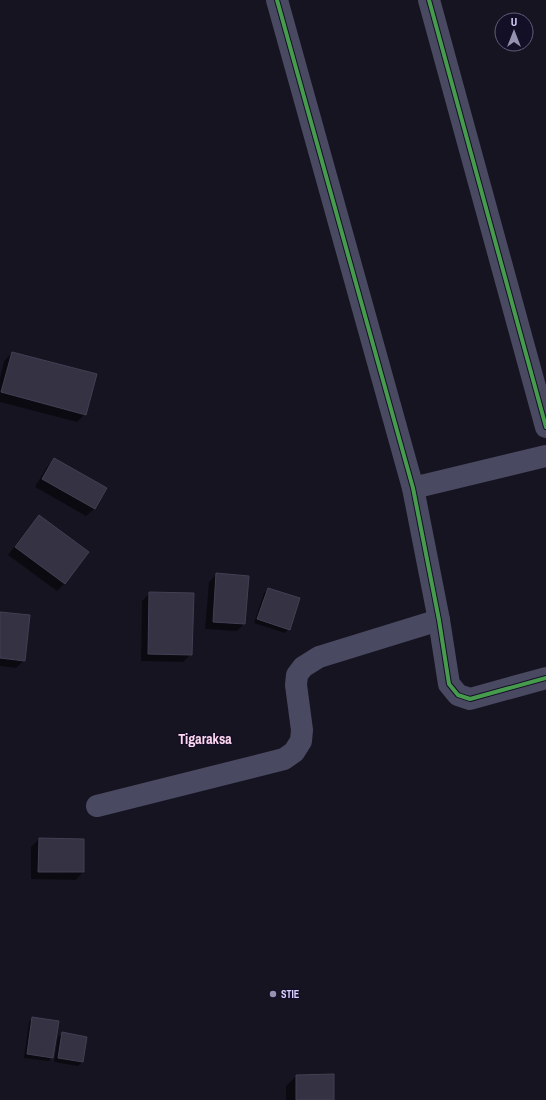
<svg xmlns="http://www.w3.org/2000/svg" width="546" height="1100" font-family="'Archivo Narrow',sans-serif">
  <style>
    .shadow { fill: #0007 }
    .building { fill: #343243; stroke: #433f54 }
    .lines { fill: none; stroke-linecap: round; stroke-linejoin: round }
    .street { stroke: #4a4962; stroke-width: 22 }
    .cycleway-casing { stroke: #130f26; stroke-width: 6 }
    .cycleway { stroke: #469c4c; stroke-width: 4 }
    .poi-dot { fill: #9591b1; stroke: #130f26; stroke-width: 1.5 }
    .labels { text-anchor: middle; dominant-baseline: central; stroke-width: 3; stroke-linejoin: round; paint-order: stroke }
    .poi-label { font-size: 10px; font-weight: bold; fill: #d9d4ff; stroke: #130f26; text-anchor: start }
    .district-label { font-size: 14px; font-weight: bold; fill: #ffd6f0; stroke: #130f26 }
  </style>
  <rect width="100%" height="100%" fill="#161421"/>
  <!-- shadow -->
  <g class="shadow">
    <path d="M 12,353 L 85,414 L 77,422 L 0,402 L 0,378 L 4,361 Z"/>
    <path d="M 55,459 L 106,489 L 94,509 L 86,516 L 35,487 L 47,467 Z"/>
    <path d="M 39,517 L 88,552 L 64,584 L 57,591 L 8,555 L 32,524 Z"/>
    <path d="M 217,574 L 244,624 L 237,631 L 205,629 L 209,582 Z"/>
    <path d="M 268,589 L 289,629 L 285,633 L 254,623 L 264,593 Z"/>
    <path d="M 150,593 L 191,654 L 183,662 L 141,661 L 142,601 Z"/>
    <path d="M 0,613 L 24,660 L 16,668 L 0,666 Z"/>
    <path d="M 39,839 L 83,872 L 76,880 L 31,879 L 31,847 Z"/>
    <path d="M 33,1018 L 52,1057 L 49,1061 L 24,1058 L 29,1022 Z"/>
    <path d="M 62,1034 L 86,1037 L 82,1062 L 78,1066 L 54,1062 L 58,1037 Z"/>
    <path d="M 296,1076 L 333,1100 L 286,1100 L 286,1086 Z"/>
  </g>
  <!-- building -->
  <g class="building">
    <path d="M 12,352 L 97,374 L 86,415 L 1,392 Z"/>
    <path d="M 54,458 L 107,488 L 95,509 L 42,479 Z"/>
    <path d="M 39,515 L 89,552 L 65,584 L 15,547 Z"/>
    <path d="M 216,573 L 249,576 L 245,624 L 213,622 Z"/>
    <path d="M 268,588 L 300,598 L 290,630 L 257,619 Z"/>
    <path d="M 149,592 L 194,593 L 192,655 L 148,654 Z"/>
    <path d="M 0,612 L 30,615 L 25,661 L 0,658 Z"/>
    <path d="M 39,838 L 84,839 L 84,872 L 38,872 Z"/>
    <path d="M 32,1017 L 59,1021 L 53,1058 L 27,1054 Z"/>
    <path d="M 62,1032 L 87,1037 L 83,1062 L 58,1058 Z"/>
    <path d="M 334,1074 L 334,1100 L 296,1100 L 296,1075 Z"/>
  </g>
  <g class="lines">
    <!-- street -->
    <g class="street">
      <path d="M 277,0 L 413,488 L 439,620 L 449,684 L 458,695 L 470,699 L 546,678"/>
      <path d="M 429,0 L 546,427"/>
      <path d="M 413,488 L 546,456"/>
      <path d="M 97,806 L 284,759 L 294,752 L 301,741 L 302,730 L 296,685 L 297,675 L 303,667 L 319,657 L 439,620"/>
    </g>
    <!-- cycleway casing -->
    <g class="cycleway-casing">
      <g id="cycleway">
        <path d="M 277,0 L 413,488 L 439,620 L 449,684 L 458,695 L 470,699 L 546,678"/>
        <path d="M 429,0 L 546,427"/>
      </g>
    </g>
    <!-- cycleway -->
    <use href="#cycleway" class="cycleway"/>
  </g>
  <!-- markers -->
  <circle class="poi-dot" cx="273" cy="994" r="4"/>
  <g class="labels">
    <!-- poi labels -->
    <g class="poi-label">
      <text x="281" y="994">STIE</text>
    </g>
    <!-- district labels -->
    <g class="district-label">
      <text x="205" y="739">Tigaraksa</text>
    </g>
  </g>
  <!-- north arrow -->
  <g transform="translate(514 32)"><circle r="19" fill="#130f26" stroke="#625e7d"/>
  <path d="M0-3L7 15L0 10L-7 15Z" fill="#9591b1"/>
  <text y="-6" font-size="11" font-weight="bold" text-anchor="middle" fill="#d9d4ff">U</text>
  </g>
</svg>
